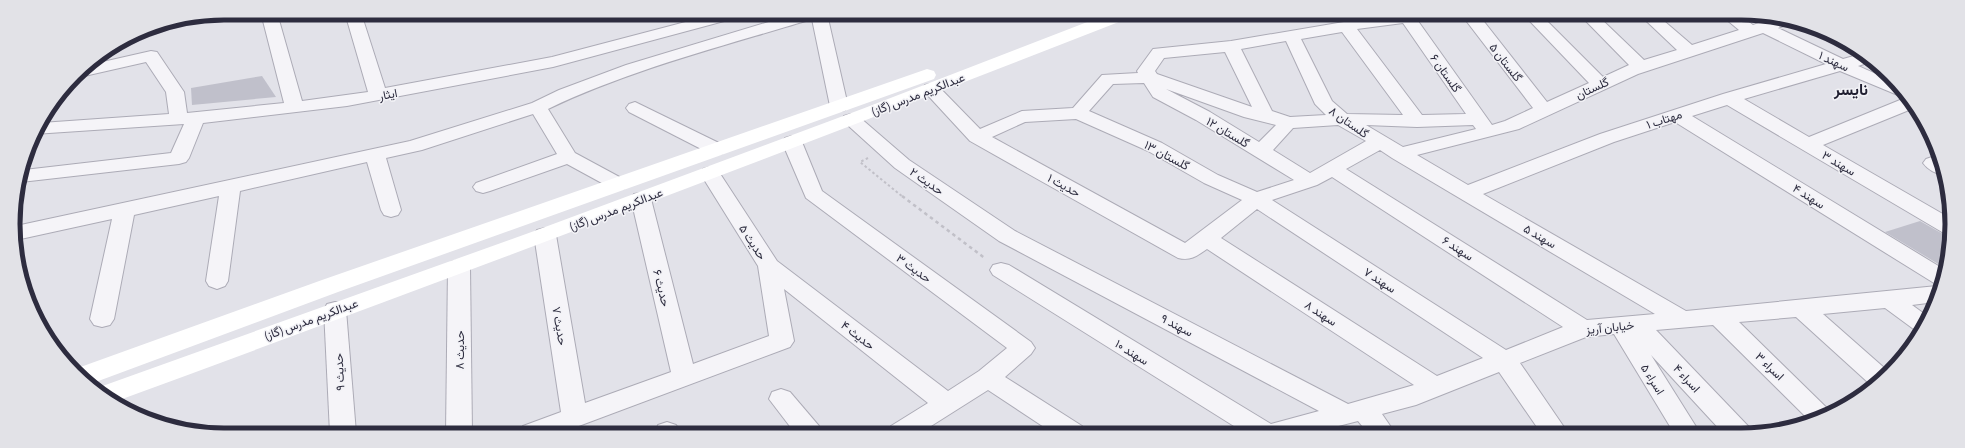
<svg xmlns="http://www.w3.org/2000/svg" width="1965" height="448" font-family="'PT Sans Narrow',Vazirmatn,sans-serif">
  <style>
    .building { fill: #c0c0cb }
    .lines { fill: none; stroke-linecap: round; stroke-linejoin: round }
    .street-casing { stroke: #acabb6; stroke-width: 2 }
    .path-far1 { stroke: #c1c0c8; stroke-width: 2; stroke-dasharray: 2.5 2.5; stroke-linecap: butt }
    .path { stroke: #c1c0c8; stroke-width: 2.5; stroke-dasharray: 3.5 3.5; stroke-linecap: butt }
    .street { fill: #f5f4f8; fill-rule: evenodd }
    .secondary { fill: #fff; fill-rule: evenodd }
    .labels { text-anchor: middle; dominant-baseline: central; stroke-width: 3; stroke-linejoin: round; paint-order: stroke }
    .street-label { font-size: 12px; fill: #2d2c3f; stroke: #f2f2f6 }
    .district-label { font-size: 16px; font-weight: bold; fill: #1f1e30; stroke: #f2f2f6 }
    .rim { fill: none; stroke: #2d2c3f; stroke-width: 5 }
  </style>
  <rect width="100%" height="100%" fill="#e2e2e9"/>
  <!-- building -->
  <g class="building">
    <path d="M 262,76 L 276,97 L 192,105 L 191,88 Z"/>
    <path d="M 1920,221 L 1941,233 L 1949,235 L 1950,252 L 1945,268 L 1885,232 Z"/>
  </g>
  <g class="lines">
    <!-- street casing -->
    <g class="street-casing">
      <g id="street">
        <path d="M 261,13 L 277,13 L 302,101 L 368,92 L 345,13 L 361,13 L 385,88 L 552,57 L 716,14 L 741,14 L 739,17 L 553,67 L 347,106 L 203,123 L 189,158 L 186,162 L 179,164 L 21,182 L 24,170 L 171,153 L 184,124 L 34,134 L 41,123 L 169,114 L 166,92 L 146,62 L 80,77 L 76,76 L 85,66 L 151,51 L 157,52 L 184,92 L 187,113 L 284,103 Z"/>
        <path d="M 795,14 L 827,14 L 848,106 L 845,110 L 839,111 L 833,110 L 830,106 L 812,19 C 724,46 632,69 548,109 L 575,153 L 625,180 L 628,184 L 625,188 L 618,190 L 611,188 L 567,164 L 490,191 L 483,193 L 476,191 L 473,187 L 476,183 L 557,154 L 533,114 L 422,150 L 386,158 L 401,210 L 398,215 L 391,217 L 384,215 L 381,210 L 367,162 L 240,191 L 228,281 L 225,286 L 217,289 L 209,286 L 206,281 L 219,196 L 134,215 L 114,319 L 110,325 L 102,327 L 94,325 L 90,319 L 112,219 L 16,240 L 16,226 L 410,141 L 532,103 L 559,90 L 626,65 Z"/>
        <path d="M 890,14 L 949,14 L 947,17 L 941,19 C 929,19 897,24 890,14 Z"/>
        <path d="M 1391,14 L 1413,14 L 1492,125 L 1505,121 L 1533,108 L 1461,14 L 1478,14 L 1547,102 L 1589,83 L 1524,15 L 1541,15 L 1603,77 L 1629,65 L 1580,15 L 1597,15 L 1644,60 L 1677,50 L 1640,15 L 1657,15 L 1692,45 L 1739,30 L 1721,15 L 1739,15 L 1753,25 L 1776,17 L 1791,23 L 1778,28 L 1843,59 L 1861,54 L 1870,62 L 1858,66 C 1881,76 1903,84 1914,108 L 1823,145 L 1948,217 L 1949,234 L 1942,232 L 1727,105 L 1692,116 L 1945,270 L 1940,285 L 1934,283 L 1675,122 L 1614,142 L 1483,194 L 1686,311 L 1937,286 L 1939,287 L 1935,302 L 1912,305 L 1930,318 L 1919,333 L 1885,308 L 1823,314 L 1890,373 L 1872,386 L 1796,317 L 1739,322 L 1833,414 L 1810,421 L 1713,325 L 1656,330 L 1748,426 L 1752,433 L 1723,433 L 1651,355 L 1700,433 L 1674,433 L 1614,334 L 1586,337 L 1520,363 L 1568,433 L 1541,433 L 1499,372 L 1416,405 L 1382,414 L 1395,433 L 1368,433 L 1358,421 L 1311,433 L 1245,433 L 993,275 L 990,270 L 993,265 L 1001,263 L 1009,265 L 1271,424 L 1319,411 L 999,241 L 895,168 L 842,120 L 844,116 L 851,114 L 858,116 L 909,160 L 1015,231 L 1348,404 L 1414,385 L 1207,249 C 1197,256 1191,261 1178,258 L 970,141 L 922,89 L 925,85 L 931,84 L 937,85 L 980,129 L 1022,111 L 1073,108 L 1102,75 L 1138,73 L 1137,71 L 1153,49 L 1231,41 ZM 1403,23 L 1466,114 L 1422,115 L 1357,29 ZM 1342,32 L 1403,115 L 1347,114 L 1332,101 L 1301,39 ZM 1763,33 L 1826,64 L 1723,94 L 1600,134 L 1468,185 L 1417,155 L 1519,129 L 1638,74 ZM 1286,41 L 1315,104 L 1326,115 L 1290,117 L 1272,111 L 1241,49 ZM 1225,52 L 1252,107 L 1157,74 L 1155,71 L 1164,58 ZM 1840,71 L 1905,98 L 1809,137 L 1744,99 ZM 1144,83 L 1153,97 L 1196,120 L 1294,180 L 1257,192 L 1218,175 L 1162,143 L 1089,111 L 1113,84 ZM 1166,89 L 1244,117 L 1276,125 L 1259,142 L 1210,112 ZM 1076,119 L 1148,151 L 1204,183 L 1242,200 L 1185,243 L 992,137 L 1025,122 ZM 1338,125 L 1366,141 L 1310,173 L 1273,150 L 1293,128 ZM 1366,125 L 1417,127 L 1473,125 L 1476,129 L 1403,147 ZM 1380,150 L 1392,158 L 1655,314 L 1587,320 L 1346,169 ZM 1332,177 L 1563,327 L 1506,350 L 1272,200 L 1317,185 ZM 1257,209 L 1483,358 L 1437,376 L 1221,238 Z"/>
        <path d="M 635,102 L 723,145 L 726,149 L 723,153 L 716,155 L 709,153 L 629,112 L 626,108 L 629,104 Z"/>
        <path d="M 792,136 L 799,138 L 802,142 L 822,191 L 1031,342 L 1035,348 L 1031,354 L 1005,377 L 1082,426 L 1086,433 L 1053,433 L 988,390 L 920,433 L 887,433 L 891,426 L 928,403 L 784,289 L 794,341 L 790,347 L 560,433 L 519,433 L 523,426 L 561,412 L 534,235 L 537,230 L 545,228 L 553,230 L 556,235 L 585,403 L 671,372 L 631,199 L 634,194 L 641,193 L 648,194 L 651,199 L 693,364 L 769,336 L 758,266 L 700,173 L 703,169 L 710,167 L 717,169 L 777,261 L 948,391 L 979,371 L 1007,348 L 806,198 L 782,142 L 785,138 Z"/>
        <path d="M 1938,155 L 1945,170 L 1945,176 C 1937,174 1928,170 1923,163 L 1926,159 Z"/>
        <path d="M 459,260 L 467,262 L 470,267 L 472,433 L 446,433 L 448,267 L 451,262 Z"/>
        <path d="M 335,302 L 343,304 L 346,310 L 356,433 L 330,433 L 324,310 L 327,304 Z"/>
        <path d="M 781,389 L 790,392 L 819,426 L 823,433 L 795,433 L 769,399 L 772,392 Z"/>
        <path d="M 667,422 L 676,425 L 681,433 L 655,433 L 658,425 Z"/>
      </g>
    </g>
    <!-- path-far1 -->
    <path class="path-far1" d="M 868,158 L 860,162 L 903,197"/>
    <!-- path -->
    <path class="path" d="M 902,196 L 986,259"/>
    <!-- street -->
    <use href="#street" class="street"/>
    <!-- secondary -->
    <g class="secondary">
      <path d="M 1108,14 L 1131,14 L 1129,18 C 792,150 454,277 114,402 L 97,388 L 537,230 L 862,109 Z"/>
      <path d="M 927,69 L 934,71 L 936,75 L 934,79 L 338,292 L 93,383 L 75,369 L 322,280 Z"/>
    </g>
  </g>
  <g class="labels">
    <!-- street labels -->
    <g class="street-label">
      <text transform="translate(1834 61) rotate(25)">سهند ۱</text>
      <text transform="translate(1506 62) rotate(52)">گلستان ۵</text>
      <text transform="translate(1446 73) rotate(55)">گلستان ۶</text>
      <text transform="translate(1592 88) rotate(-25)">گلستان</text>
      <text transform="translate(388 94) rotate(-11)">ایثار</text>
      <text transform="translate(918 94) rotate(-21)">عبدالکریم مدرس (گاز)</text>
      <text transform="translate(1664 119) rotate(-18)">مهتاب ۱</text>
      <text transform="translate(1349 122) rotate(35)">گلستان ۸</text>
      <text transform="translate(1228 132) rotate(31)">گلستان ۱۲</text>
      <text transform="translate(1167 155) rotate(28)">گلستان ۱۳</text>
      <text transform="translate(1839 163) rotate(31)">سهند ۳</text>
      <text transform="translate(927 181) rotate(35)">حدیث ۲</text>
      <text transform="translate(1064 185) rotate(29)">حدیث ۱</text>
      <text transform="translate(1809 196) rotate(32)">سهند ۴</text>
      <text transform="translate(616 209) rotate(-21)">عبدالکریم مدرس (گاز)</text>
      <text transform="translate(1540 236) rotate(30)">سهند ۵</text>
      <text transform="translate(753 242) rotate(57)">حدیث ۵</text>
      <text transform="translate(1458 248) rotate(33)">سهند ۶</text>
      <text transform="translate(914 268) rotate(36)">حدیث ۳</text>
      <text transform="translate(1380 280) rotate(33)">سهند ۷</text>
      <text transform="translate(662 288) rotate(76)">حدیث ۶</text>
      <text transform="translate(1321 313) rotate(33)">سهند ۸</text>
      <text transform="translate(311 319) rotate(-20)">عبدالکریم مدرس (گاز)</text>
      <text transform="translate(1177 325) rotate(28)">سهند ۹</text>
      <text transform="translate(560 326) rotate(80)">حدیث ۷</text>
      <text transform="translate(1610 327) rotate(-6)">خیابان آریز</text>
      <text transform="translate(858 335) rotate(38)">حدیث ۴</text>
      <text transform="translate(459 350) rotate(-90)">حدیث ۸</text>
      <text transform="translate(1132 352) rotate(32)">سهند ۱۰</text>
      <text transform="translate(1770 366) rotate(44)">اسراء ۳</text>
      <text transform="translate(339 372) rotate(-93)">حدیث ۹</text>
      <text transform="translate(1687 378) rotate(47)">اسراء ۴</text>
      <text transform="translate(1653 379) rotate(58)">اسراء ۵</text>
    </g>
    <!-- district labels -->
    <g class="district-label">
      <text x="1851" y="89">نایسر</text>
    </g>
  </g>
  <!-- crop -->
  <path d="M0 0H1965V448H0ZM224 20H1741A204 204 0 0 1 1945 224V224A204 204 0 0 1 1741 428H224A204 204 0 0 1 20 224V224A204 204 0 0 1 224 20Z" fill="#e2e2e7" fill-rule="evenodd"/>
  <path class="rim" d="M224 20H1741A204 204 0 0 1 1945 224V224A204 204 0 0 1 1741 428H224A204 204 0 0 1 20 224V224A204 204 0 0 1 224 20Z"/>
</svg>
